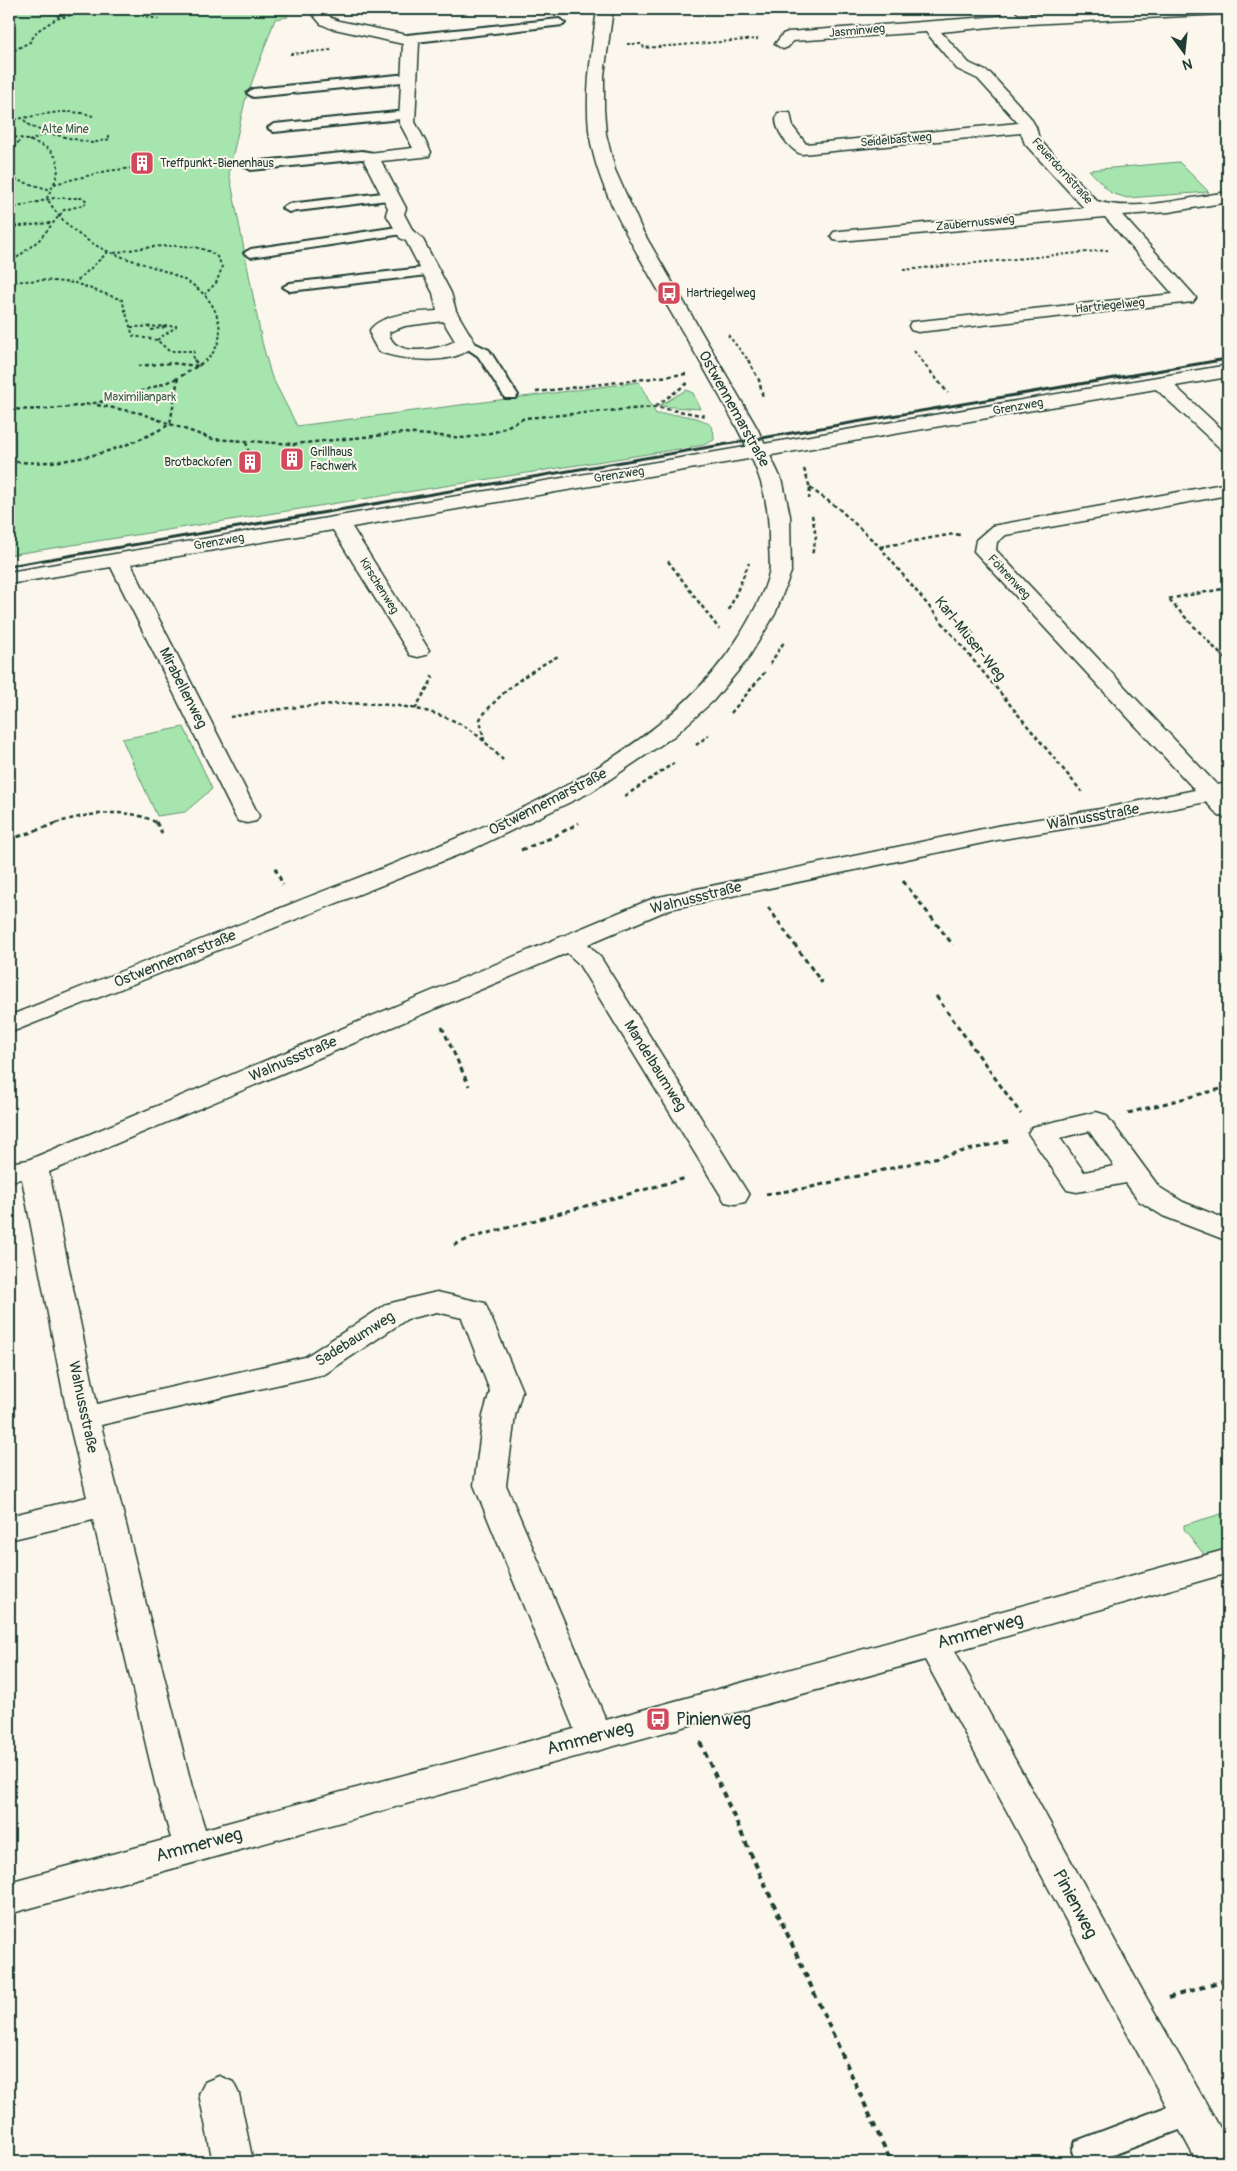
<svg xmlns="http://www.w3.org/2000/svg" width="1237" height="2171" font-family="Pangolin,sans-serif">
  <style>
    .green { fill: #a6e6ae; stroke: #629271 }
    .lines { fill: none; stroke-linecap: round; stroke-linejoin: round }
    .service-casing { stroke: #1f3d34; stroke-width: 4 }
    .minor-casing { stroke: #1f3d34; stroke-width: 3 }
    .tertiary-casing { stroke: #1f3d34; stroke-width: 3 }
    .path-far3 { stroke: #1f3d34; stroke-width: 2; stroke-dasharray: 3 2.5; stroke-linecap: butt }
    .path-far2 { stroke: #1f3d34; stroke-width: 2.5; stroke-dasharray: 4 3; stroke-linecap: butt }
    .path-far1 { stroke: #1f3d34; stroke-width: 3; stroke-dasharray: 5 4; stroke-linecap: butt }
    .path { stroke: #1f3d34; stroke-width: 4; stroke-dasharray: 6 5; stroke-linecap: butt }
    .service { fill: #fbf7ec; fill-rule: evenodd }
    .minor { fill: #fbf7ec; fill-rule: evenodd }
    .tertiary { fill: #fbf7ec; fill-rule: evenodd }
    .rail-far1 { stroke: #1f3d34; stroke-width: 2.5 }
    .rail { stroke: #1f3d34; stroke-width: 3 }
    .labels { text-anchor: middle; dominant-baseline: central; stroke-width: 4; stroke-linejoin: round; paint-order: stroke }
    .far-street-label { font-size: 12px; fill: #1f3d34; stroke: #fbf7ec }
    .far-park-label { font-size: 12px; fill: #3a5f4c; stroke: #fbf7ec }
    .far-poi-label { font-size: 12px; fill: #1f3d34; stroke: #fbf7ec; text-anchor: start }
    .street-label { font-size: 15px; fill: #1f3d34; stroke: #fbf7ec }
    .near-street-label { font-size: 18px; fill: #1f3d34; stroke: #fbf7ec }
    .near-poi-label { font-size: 18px; fill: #1f3d34; stroke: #fbf7ec; text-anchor: start }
  </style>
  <rect width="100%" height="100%" fill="#fbf7ec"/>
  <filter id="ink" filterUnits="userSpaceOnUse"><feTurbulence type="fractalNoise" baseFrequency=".02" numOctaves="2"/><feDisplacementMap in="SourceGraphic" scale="10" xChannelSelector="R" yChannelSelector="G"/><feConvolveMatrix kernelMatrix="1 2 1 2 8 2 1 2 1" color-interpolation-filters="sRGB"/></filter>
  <g filter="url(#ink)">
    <!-- green -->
    <g class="green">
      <path d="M 9,9 L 283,9 L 288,17 L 275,19 L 245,101 L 229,172 L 262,342 L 271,375 L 297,426 L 639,382 L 656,414 C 669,414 706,415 712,428 C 714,431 714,437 714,440 L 704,445 L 9,555 Z"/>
      <path d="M 1179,162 L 1209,192 L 1127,198 L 1111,193 L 1089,170 Z"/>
      <path d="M 686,390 L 693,393 L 700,409 L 659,406 Z"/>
      <path d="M 184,727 L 212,789 L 185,812 L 157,816 L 122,739 Z"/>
      <path d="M 1228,1512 L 1228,1549 L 1225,1556 L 1210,1562 L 1184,1529 L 1184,1525 Z"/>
    </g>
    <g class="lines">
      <!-- service casing -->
      <g class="service-casing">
        <g id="service">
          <path d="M 559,19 L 565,23 L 563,25 L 407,43 L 401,39 L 407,35 Z"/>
          <path d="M 408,74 L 412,75 L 414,78 L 412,81 L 253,97 L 247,93 L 253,89 Z"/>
          <path d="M 407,111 L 413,115 L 411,118 L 274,132 L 268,128 L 274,124 Z"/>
          <path d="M 362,151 L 379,154 L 380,157 L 374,161 L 362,159 L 251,170 L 244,166 L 251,162 Z"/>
          <path d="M 391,192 L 396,193 L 398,196 L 396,199 L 289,212 L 282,208 L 289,204 Z"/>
          <path d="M 404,226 L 409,227 L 411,230 L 409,233 L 251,257 L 244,253 L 251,249 Z"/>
          <path d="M 431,267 L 436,268 L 438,271 L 436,274 L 290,291 L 283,287 L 290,283 Z"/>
          <path d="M 466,339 L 489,350 L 518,395 L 515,398 L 505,398 L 478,356 L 459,343 Z"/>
          <path d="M 1190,2098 L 1201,2102 L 1205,2112 L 1201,2122 L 1094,2162 L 1076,2161 L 1072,2151 L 1076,2141 Z"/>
        </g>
      </g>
      <!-- minor casing -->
      <g class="minor-casing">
        <g id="minor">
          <path d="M 308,9 L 323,9 L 331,18 L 339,21 L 412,36 L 419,43 L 415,122 L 431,152 L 429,156 L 423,157 L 381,161 L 406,208 L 404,214 L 413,231 L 422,238 L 451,293 L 456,311 L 475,343 C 459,367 402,361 378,351 L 371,338 L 370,330 C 382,313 418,312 437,311 L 433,293 L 406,241 L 400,238 L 386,214 L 388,208 L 364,161 L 368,153 L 413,148 L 399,122 L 403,44 L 330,28 L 321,24 ZM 443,321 L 455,341 C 439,350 392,359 389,332 L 405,326 Z"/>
          <path d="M 997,9 L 1012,9 L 1018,15 L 1140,9 L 1228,9 L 1227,12 L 1222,14 L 1010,25 L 941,32 L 969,63 L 990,73 L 1030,117 L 1036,127 L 1039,139 L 1097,201 C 1132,213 1191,197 1228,192 L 1228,202 L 1169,212 L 1122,215 L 1193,294 L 1196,298 L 1193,302 L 918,332 L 911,330 L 909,326 L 911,322 L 1173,294 L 1105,217 L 840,241 L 834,240 L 831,236 L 834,232 L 840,231 L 1084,208 L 1025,144 L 1021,133 L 802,154 C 790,151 770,125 778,113 L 790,113 L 793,127 L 806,144 L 1018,123 L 978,79 L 957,69 L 926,32 L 793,41 L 788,47 L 783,49 L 775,44 L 783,34 L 788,32 L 1002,16 Z"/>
          <path d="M 1228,365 L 1228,377 L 1175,386 L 1228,435 L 1228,451 L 1221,449 L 1156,389 L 352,527 L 429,650 L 426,655 L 418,657 L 410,655 L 407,650 L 333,530 L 131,564 L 259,816 L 256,821 L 247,823 L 238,821 L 235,816 L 111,567 L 9,584 L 9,572 Z"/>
          <path d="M 1228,483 L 1228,495 L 1006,535 L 997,542 L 996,550 L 1217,785 L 1228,783 L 1228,818 L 1219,816 L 1206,802 L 1100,823 L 997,840 L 670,909 L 588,944 L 601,958 L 749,1195 L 745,1202 L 735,1204 L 725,1202 L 578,963 L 567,953 L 49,1172 L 97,1404 L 305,1357 L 387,1304 L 437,1292 L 485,1303 L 522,1391 L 515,1416 L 506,1485 L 606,1720 L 1228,1549 L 1228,1573 L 955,1651 L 1146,1997 L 1228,2142 L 1228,2162 L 1197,2162 L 925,1660 L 9,1914 L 9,1882 L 171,1838 L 156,1787 L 93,1520 L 9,1540 L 9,1516 L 87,1497 L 68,1418 L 22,1179 L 9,1181 L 9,1163 L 28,1160 L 654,898 L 997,826 L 1100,809 L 1195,790 L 974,551 L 976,540 L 992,526 ZM 437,1312 L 462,1318 L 490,1391 L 483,1416 L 474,1485 L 574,1729 L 205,1829 L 192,1787 L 101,1425 L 325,1374 L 407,1319 Z"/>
          <path d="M 1096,1112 L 1106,1115 L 1159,1187 L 1183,1202 L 1228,1220 L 1228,1241 L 1163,1216 L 1139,1201 L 1126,1183 L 1077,1192 L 1067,1190 L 1028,1133 L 1032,1127 ZM 1089,1131 L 1114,1166 L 1084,1172 L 1060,1138 Z"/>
          <path d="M 219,2076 L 233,2082 L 239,2094 L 253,2162 L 213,2162 L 199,2094 L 205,2082 Z"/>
        </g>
      </g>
      <!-- tertiary casing -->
      <g class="tertiary-casing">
        <path id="tertiary" d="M 597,9 L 613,9 L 604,75 L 604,109 L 606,134 L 615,170 L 642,230 L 757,428 L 783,483 L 790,516 L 791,572 L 775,614 L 747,660 L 713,701 L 674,736 L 591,792 L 473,849 L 9,1033 L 9,1016 C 103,978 197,941 291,904 C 439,845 653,776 740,635 C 751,616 764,595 769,573 C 771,564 769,553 769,543 C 770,497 758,468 737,428 C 710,376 679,327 650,276 C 625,231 595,182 589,130 C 585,89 592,49 597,9 Z"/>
      </g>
      <!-- path-far3 -->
      <g class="path-far3">
        <path d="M 56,9 L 52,11 L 60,18"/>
        <path d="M 126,9 L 128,11 L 137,9"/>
        <path d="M 137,11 L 143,16 L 159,19"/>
        <path d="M 9,13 L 24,9"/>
        <path d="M 627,44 L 642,44 L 644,48 L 758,39"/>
        <path d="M 9,53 L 30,42 L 37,31 L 56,19 L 93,9"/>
        <path d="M 290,54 L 332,50"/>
        <path d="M 9,120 C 38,117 64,106 93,116"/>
        <path d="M 24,120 L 30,126 L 47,133 L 29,141"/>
        <path d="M 47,133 L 92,143 L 110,139 L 108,134"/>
        <path d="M 9,136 C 26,139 59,145 58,168 C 58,178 51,189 47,198 C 59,220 78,236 99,247 C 140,269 209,270 219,324 C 222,339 216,352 205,361"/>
        <path d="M 9,151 L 21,140"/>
        <path d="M 9,178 L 51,190"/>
        <path d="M 54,184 L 107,171 L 133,168"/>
        <path d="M 9,209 L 54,198 L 84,198 L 87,202 L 84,205 L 64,210 L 39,240 L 9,264"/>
        <path d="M 9,227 L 51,223"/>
        <path d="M 108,252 L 75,283 L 122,300 L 133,336 L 157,340 L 169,351 L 194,351 L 193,359 L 195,361"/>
        <path d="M 114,253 C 137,248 199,238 217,257 C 220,260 221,265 222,268 L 216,283 L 205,294"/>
        <path d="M 903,270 L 1108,250"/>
        <path d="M 9,282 L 41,280 L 75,283"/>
        <path d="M 131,327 L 177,326"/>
        <path d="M 151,330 L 165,327"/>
        <path d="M 728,335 L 749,361"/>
        <path d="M 157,340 L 176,327"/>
        <path d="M 914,351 L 922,361"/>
      </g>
      <!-- path-far2 -->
      <g class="path-far2">
        <path d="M 194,360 L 200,366"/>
        <path d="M 748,360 L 759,380 L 763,398"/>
        <path d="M 921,360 L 948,393"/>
        <path d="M 138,366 L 170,363 L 199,366"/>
        <path d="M 536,392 L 686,374"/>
        <path d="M 97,405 L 140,413 L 170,424 L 178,378 L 207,360"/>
        <path d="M 656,406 L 689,382"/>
        <path d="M 9,409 C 69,412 123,400 178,378"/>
        <path d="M 246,442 L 250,457"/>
        <path d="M 293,453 L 294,444"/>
        <path d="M 9,461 C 62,468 124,451 170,424 L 213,439 L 294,444 L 404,433 L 465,438 L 495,432 L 525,418 L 655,407 L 707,416"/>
        <path d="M 804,469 L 810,488 L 809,499"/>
        <path d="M 810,488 L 838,508 L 880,547 L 1082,792"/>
        <path d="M 812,515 L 816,537 L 812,555"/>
        <path d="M 880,547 L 954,534 L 960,535"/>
        <path d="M 668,561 L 719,629"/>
        <path d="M 1228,588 L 1168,599 L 1228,662"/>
        <path d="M 729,610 L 749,563"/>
        <path d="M 770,664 L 784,642"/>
        <path d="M 415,709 L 433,678 L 430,673"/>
        <path d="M 731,713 L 765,672"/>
        <path d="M 230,717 C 301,705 405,689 469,729 C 482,738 492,749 503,760"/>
        <path d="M 484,741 L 480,719 C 502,690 528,672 560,655"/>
        <path d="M 696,745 L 709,735"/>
        <path d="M 625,796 L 674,763"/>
        <path d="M 56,823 C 85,814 129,806 157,823"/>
      </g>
      <!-- path-far1 -->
      <g class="path-far1">
        <path d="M 156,822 L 162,833"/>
        <path d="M 9,840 L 60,822"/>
        <path d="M 521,850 L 551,838 L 579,823"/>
        <path d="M 275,868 L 283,885"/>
        <path d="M 903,881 L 953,945"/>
        <path d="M 768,907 L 822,983"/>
        <path d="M 936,996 L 1021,1114"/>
        <path d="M 442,1027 L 469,1086"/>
        <path d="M 1128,1113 L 1228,1087"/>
        <path d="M 766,1194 L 807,1188 L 1011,1140"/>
        <path d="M 454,1245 L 471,1238 L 686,1178"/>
      </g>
      <!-- path -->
      <g class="path">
        <path d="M 700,1742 L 891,2162"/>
        <path d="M 1168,1998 L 1228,1979"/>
      </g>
      <!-- service -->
      <use href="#service" class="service"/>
      <!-- minor -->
      <use href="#minor" class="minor"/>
      <!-- tertiary -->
      <use href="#tertiary" class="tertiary"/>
      <!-- rail-far1 -->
      <path class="rail-far1" d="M 1214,361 L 1228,359"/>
      <!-- rail -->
      <path class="rail" d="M 9,566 L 1221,360"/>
    </g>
  </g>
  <!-- icons -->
  <defs>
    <g id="building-square" transform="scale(1.25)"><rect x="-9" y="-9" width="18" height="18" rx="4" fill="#d1495b" stroke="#fbf7ec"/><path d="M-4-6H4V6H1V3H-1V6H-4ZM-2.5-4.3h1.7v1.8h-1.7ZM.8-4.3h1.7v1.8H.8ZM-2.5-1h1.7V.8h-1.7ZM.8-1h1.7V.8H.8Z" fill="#fff"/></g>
    <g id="bus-square" transform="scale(1.25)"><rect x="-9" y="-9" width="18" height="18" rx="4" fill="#d1495b" stroke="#fbf7ec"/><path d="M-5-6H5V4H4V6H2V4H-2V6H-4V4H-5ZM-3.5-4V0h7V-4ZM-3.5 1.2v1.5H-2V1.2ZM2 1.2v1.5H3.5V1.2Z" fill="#fff"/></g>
  </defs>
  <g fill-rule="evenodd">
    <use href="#building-square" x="142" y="163"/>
    <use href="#bus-square" x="669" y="293"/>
    <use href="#building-square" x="292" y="459"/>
    <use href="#building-square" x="250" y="462"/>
    <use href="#bus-square" x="658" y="1719"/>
  </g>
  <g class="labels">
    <!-- far-street labels -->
    <g class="far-street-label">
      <text transform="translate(857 31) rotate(-5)">Jasminweg</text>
      <text transform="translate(896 140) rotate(-5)">Seidelbastweg</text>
      <text transform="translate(1062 171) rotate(48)">Feuerdornstraße</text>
      <text transform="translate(975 223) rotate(-6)">Zaubernussweg</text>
      <text transform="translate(1110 306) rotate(-6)">Hartriegelweg</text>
      <text transform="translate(1018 407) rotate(-10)">Grenzweg</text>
      <text transform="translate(619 475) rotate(-9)">Grenzweg</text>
      <text transform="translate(219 542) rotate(-10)">Grenzweg</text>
      <text transform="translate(1009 577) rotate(47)">Föhrenweg</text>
      <text transform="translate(379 586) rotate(58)">Kirschenweg</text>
    </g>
    <!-- far-park labels -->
    <g class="far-park-label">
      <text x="65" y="129">Alte Mine</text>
      <text x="140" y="397">Maximilianpark</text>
    </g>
    <!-- far-poi labels -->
    <g class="far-poi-label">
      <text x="160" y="163">Treffpunkt-Bienenhaus</text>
      <text x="686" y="293">Hartriegelweg</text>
      <text x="310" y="452">Grillhaus<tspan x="310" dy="14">Fachwerk</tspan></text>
      <text x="232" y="462" text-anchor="end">Brotbackofen</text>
    </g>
    <!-- street labels -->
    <g class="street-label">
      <text transform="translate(734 409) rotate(61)">Ostwennemarstraße</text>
      <text transform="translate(970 639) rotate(51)">Karl-Müser-Weg</text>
      <text transform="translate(183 688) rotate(63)">Mirabellenweg</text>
      <text transform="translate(548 802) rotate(-27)">Ostwennemarstraße</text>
      <text transform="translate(1093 817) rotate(-10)">Walnussstraße</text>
      <text transform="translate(696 898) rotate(-14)">Walnussstraße</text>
      <text transform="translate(175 959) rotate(-22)">Ostwennemarstraße</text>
      <text transform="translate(293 1059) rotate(-23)">Walnussstraße</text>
      <text transform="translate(655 1066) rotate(58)">Mandelbaumweg</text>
      <text transform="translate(355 1339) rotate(-32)">Sadebaumweg</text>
      <text transform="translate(83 1407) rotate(78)">Walnussstraße</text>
    </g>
    <!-- near-street labels -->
    <g class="near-street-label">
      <text transform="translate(980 1631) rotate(-16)">Ammerweg</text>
      <text transform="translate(590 1738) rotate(-15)">Ammerweg</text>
      <text transform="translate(199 1845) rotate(-15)">Ammerweg</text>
      <text transform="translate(1075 1904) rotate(62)">Pinienweg</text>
    </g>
    <!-- near-poi labels -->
    <g class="near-poi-label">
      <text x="676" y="1719">Pinienweg</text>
    </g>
  </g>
  <!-- margin -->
  <rect width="1237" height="2171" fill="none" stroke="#fbf7ec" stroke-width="30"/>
  <rect x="15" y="15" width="1207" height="2141" fill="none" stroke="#1f3d34" stroke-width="2" filter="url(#ink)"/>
  <!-- north arrow -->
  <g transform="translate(1184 52) rotate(165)" stroke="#fbf7ec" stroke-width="4" paint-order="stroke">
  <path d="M0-4L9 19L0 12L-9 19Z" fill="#1f3d34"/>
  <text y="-8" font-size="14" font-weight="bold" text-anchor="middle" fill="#1f3d34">N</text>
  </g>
</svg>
